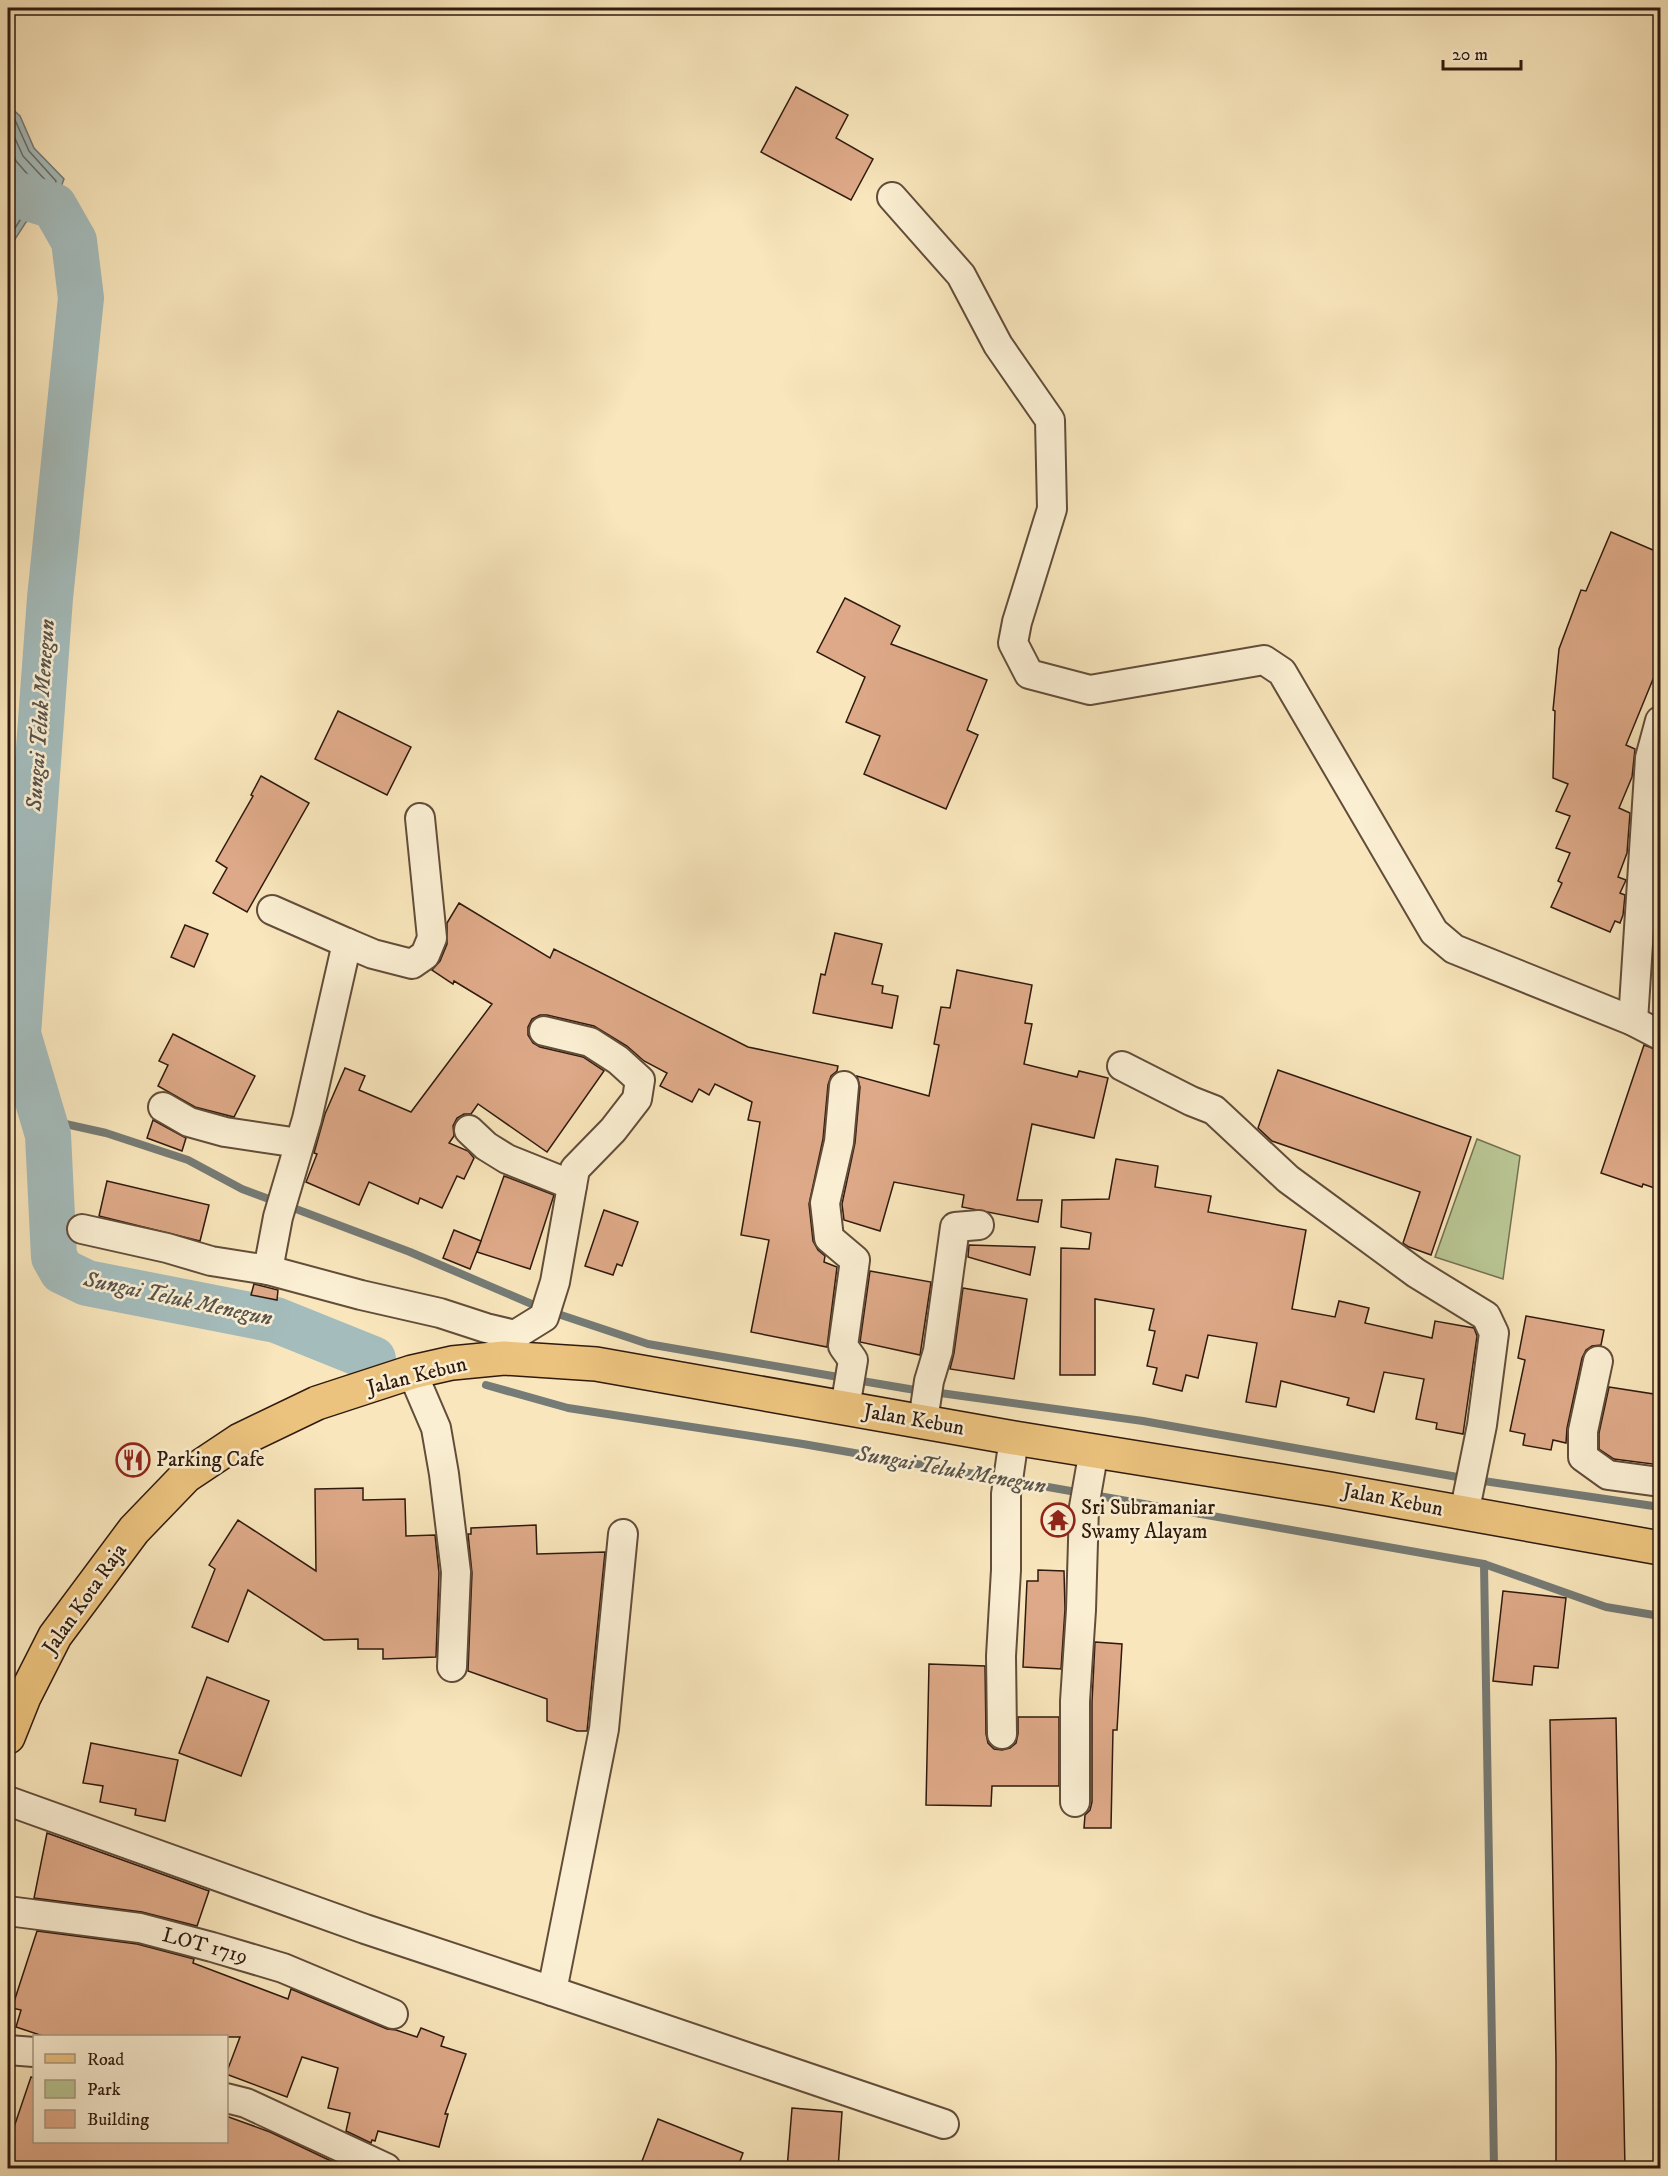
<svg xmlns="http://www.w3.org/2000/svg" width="1668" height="2176" font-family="'IM FELL DW Pica',serif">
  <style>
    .green { fill: #b9c694; stroke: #747051; stroke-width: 1.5 }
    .water { fill: #a4bcbc; stroke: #757b76; stroke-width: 1.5 }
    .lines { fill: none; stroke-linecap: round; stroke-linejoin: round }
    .shore { stroke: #6a6b65; stroke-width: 1.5 }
    .stream { stroke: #757b76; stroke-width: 8 }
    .river { stroke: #a4bcbc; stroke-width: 46 }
    .building { fill: #dea988; stroke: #2f1a0e; stroke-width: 1.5 }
    .minor-casing { stroke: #624d3a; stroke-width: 32 }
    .major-casing { stroke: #2f1a0e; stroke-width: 36 }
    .minor { stroke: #fbefd3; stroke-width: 28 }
    .major { stroke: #ecc37e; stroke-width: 33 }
    .labels { text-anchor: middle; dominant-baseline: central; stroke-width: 5; stroke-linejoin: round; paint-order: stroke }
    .street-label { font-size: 21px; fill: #2f1a0e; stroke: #fbefd3 }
    .poi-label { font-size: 21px; fill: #2f1a0e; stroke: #fbefd3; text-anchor: start }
    .water-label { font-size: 22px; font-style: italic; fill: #58534b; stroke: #fbefd3 }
  </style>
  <rect width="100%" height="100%" fill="#f9e6bc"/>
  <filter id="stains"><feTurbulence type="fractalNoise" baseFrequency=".00333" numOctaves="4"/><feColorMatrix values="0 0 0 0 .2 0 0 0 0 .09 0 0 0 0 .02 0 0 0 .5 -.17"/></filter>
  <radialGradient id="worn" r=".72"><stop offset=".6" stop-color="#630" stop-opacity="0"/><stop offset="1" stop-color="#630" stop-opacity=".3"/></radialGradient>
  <!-- green -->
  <path class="green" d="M 1477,1139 L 1520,1156 L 1503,1279 L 1435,1257 Z"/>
  <!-- water -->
  <path class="water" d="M 8,105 L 20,116 L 34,148 L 64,179 L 54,206 L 26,222 L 8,250 Z"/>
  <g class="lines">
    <!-- shore -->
    <g class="shore">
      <path d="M 8,113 L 15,120 L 29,151 L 56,181 L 49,202 L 22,217 L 8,239"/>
      <path d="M 8,123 L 23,156 L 48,183 L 43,197 L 18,211 L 8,225"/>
      <path d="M 8,144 L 16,161 L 37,185 C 33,197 16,200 8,209"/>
    </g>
    <!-- stream -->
    <g class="stream">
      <path d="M 43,1119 L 106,1133 L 188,1160 L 242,1189 L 277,1202"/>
      <path d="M 288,1206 L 410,1252 L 541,1308"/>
      <path d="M 552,1312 L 648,1344 L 844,1378"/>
      <path d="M 856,1380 L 921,1391"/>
      <path d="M 486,1385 L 568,1408 L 803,1444 L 1003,1479"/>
      <path d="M 933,1392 L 1143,1421 L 1463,1478 L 1660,1507"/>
      <path d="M 1014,1481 L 1484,1564 L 1606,1607 L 1660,1616"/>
      <path d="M 1484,1564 L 1494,2168"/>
    </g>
    <!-- river -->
    <path class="river" d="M 8,192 L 54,206 L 74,241 L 81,298 L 50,598 L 18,1034 L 48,1135 L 54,1257 L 62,1271 L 87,1283 L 276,1320 L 373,1359"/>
  </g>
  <!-- building -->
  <g class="building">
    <path d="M 796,87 L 848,115 L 836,138 L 873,159 L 851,200 L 761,152 Z"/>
    <path d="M 1611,532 L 1660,553 L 1660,662 L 1626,745 L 1635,749 L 1632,777 L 1619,808 L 1630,813 L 1627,853 L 1618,877 L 1626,880 L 1620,893 L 1625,895 L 1623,915 L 1620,923 L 1615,921 L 1610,932 L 1551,907 L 1562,883 L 1558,881 L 1570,853 L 1556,848 L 1570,816 L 1556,811 L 1568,784 L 1553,778 L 1555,711 L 1553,710 L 1559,649 L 1581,590 L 1586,591 Z"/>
    <path d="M 845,598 L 900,626 L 891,644 L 987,680 L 967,730 L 978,735 L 946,809 L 864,774 L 880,736 L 846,722 L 865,677 L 817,652 Z"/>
    <path d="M 338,711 L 411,747 L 387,795 L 315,759 Z"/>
    <path d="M 261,776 L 309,803 L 247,912 L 213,893 L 227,868 L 216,861 L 253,796 L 251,795 Z"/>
    <path d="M 459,903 L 550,958 L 554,949 L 748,1047 L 838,1066 L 837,1071 L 831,1076 L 828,1085 L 823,1139 L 809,1204 L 813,1241 L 818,1250 L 825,1256 L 824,1262 L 837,1267 L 827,1347 L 751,1332 L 769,1240 L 741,1235 L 760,1122 L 748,1120 L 752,1102 L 715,1084 L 709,1095 L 699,1089 L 692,1102 L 660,1086 L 667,1073 L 644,1061 L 627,1046 L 594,1026 L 547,1015 L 540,1015 L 532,1019 L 528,1027 L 528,1035 L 533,1043 L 540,1047 L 583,1057 L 604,1071 L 547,1152 L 478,1104 L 471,1114 L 464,1114 L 457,1118 L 453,1126 L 454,1136 L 449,1143 L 468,1151 L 474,1158 L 464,1179 L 457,1176 L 442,1208 L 420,1198 L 418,1204 L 369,1182 L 359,1205 L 306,1182 L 317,1154 L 314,1153 L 325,1114 L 345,1068 L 365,1076 L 359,1090 L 411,1112 L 492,1004 L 454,981 L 453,984 L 432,970 L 440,961 L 447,944 L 447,923 Z"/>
    <path d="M 185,925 L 208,934 L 194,967 L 171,957 Z"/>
    <path d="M 835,933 L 882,944 L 872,984 L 883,986 L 882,993 L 898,996 L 892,1028 L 813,1013 L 821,974 L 825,975 Z"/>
    <path d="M 957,970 L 1032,985 L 1025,1023 L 1032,1024 L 1024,1064 L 1077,1077 L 1079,1071 L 1108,1078 L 1094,1138 L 1032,1124 L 1017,1200 L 1042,1200 L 1038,1222 L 962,1207 L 964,1195 L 894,1182 L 880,1231 L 844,1220 L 842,1204 L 855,1143 L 860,1087 L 857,1076 L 929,1096 L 939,1045 L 934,1044 L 941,1007 L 950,1008 Z"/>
    <path d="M 173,1034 L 255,1076 L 234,1117 L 195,1107 L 158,1086 L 168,1065 L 159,1061 Z"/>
    <path d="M 1644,1045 L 1660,1051 L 1660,1190 L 1643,1184 L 1642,1187 L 1601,1173 Z"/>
    <path d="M 1278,1070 L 1471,1137 L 1431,1255 L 1409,1247 L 1403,1243 L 1420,1192 L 1272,1141 L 1258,1128 Z"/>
    <path d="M 153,1120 L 186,1138 L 182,1151 L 147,1138 Z"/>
    <path d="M 1116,1159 L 1158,1166 L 1155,1187 L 1211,1196 L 1208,1212 L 1306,1230 L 1292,1309 L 1335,1317 L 1339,1301 L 1369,1308 L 1365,1323 L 1432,1338 L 1435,1321 L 1474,1328 L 1477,1336 L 1463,1434 L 1436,1429 L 1437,1423 L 1416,1419 L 1424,1379 L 1384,1372 L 1374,1412 L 1347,1405 L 1349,1398 L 1281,1381 L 1276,1407 L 1246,1402 L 1257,1343 L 1208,1335 L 1198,1378 L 1186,1375 L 1182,1391 L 1153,1384 L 1157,1368 L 1147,1366 L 1155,1331 L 1149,1330 L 1154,1309 L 1095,1299 L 1095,1375 L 1060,1375 L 1061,1248 L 1089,1249 L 1091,1233 L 1061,1227 L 1062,1200 L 1109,1199 Z"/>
    <path d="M 504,1176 L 554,1195 L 530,1269 L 477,1252 Z"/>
    <path d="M 107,1181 L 209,1205 L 200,1241 L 99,1216 Z"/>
    <path d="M 604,1210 L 638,1222 L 622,1266 L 617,1264 L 613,1275 L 585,1266 Z"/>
    <path d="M 454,1230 L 481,1241 L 470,1269 L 443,1258 Z"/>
    <path d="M 969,1245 L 1035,1247 L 1030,1275 L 968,1257 Z"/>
    <path d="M 870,1271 L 931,1282 L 920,1355 L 860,1342 Z"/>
    <path d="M 254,1284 L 278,1290 L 277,1300 L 251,1295 Z"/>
    <path d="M 963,1288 L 1027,1299 L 1014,1379 L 950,1369 L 954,1353 Z"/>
    <path d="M 1526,1316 L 1604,1330 L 1601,1345 L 1592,1346 L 1586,1350 L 1582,1358 L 1567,1428 L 1566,1443 L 1553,1440 L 1551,1450 L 1523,1445 L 1525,1434 L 1510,1431 L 1525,1360 L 1518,1358 Z"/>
    <path d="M 1609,1387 L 1660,1395 L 1660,1465 L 1614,1459 L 1599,1449 L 1599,1433 Z"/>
    <path d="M 363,1488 L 363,1500 L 405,1499 L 406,1536 L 435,1535 L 439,1573 L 436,1657 L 383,1659 L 383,1649 L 358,1649 L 358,1639 L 324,1640 L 248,1590 L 228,1642 L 192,1627 L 215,1569 L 209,1565 L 238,1520 L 316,1571 L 315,1489 Z"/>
    <path d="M 536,1525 L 537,1554 L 605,1552 L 587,1731 L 577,1731 L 547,1721 L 547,1699 L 468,1671 L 472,1573 L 468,1534 L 471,1534 L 471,1528 Z"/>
    <path d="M 1038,1570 L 1064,1571 L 1065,1609 L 1061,1669 L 1023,1667 L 1027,1581 L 1038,1581 Z"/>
    <path d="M 1503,1591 L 1566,1598 L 1558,1668 L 1534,1666 L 1532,1685 L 1493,1681 Z"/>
    <path d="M 1095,1642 L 1122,1644 L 1117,1730 L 1113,1730 L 1111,1828 L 1084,1828 L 1085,1815 L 1090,1810 L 1092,1802 L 1092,1702 Z"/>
    <path d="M 929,1664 L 985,1666 L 986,1734 L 988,1743 L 994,1749 L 1002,1750 L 1010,1748 L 1016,1743 L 1018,1734 L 1018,1717 L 1059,1717 L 1059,1786 L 992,1786 L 991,1806 L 926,1805 Z"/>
    <path d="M 207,1677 L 269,1701 L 241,1776 L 179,1753 Z"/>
    <path d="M 1616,1718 L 1625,2169 L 1556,2169 L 1556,2060 L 1550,1720 Z"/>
    <path d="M 91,1743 L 178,1760 L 165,1821 L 135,1815 L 136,1809 L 100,1802 L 103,1786 L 83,1783 Z"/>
    <path d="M 47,1833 L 209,1891 L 197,1926 L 142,1912 L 34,1898 Z"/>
    <path d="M 37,1931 L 137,1944 L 194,1959 L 193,1963 L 288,1999 L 291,1989 L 387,2029 L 396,2030 L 417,2037 L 421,2028 L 444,2037 L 441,2046 L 466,2054 L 445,2114 L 448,2114 L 439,2147 L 378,2131 L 375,2141 L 372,2140 L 371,2143 L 346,2131 L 350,2113 L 328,2108 L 338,2068 L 302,2057 L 287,2097 L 226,2074 L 240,2037 L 46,2037 L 16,2027 L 21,2010 L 12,2008 Z"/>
    <path d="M 31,2077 L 34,2078 L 34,2142 L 226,2142 L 226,2116 L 270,2132 L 348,2169 L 8,2169 L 8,2133 L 12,2133 Z"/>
    <path d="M 792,2108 L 842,2112 L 838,2169 L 787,2169 Z"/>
    <path d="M 658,2119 L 743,2153 L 737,2169 L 639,2169 Z"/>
  </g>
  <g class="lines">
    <!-- minor casing -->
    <g class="minor-casing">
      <g id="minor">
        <path d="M 892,197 L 961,275 L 998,345 L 1050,420 L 1052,509 L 1017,622 L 1013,643 L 1029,674 L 1090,690 L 1264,660 L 1282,672 L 1434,932 L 1454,949 L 1633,1021 L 1660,1035"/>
        <path d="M 272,910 L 347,943"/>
        <path d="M 1633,1021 L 1650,758 L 1660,721"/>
        <path d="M 1122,1066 L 1191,1101 L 1214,1110 L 1288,1179 L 1416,1273 L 1486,1316 L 1494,1333 L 1482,1425 L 1464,1514"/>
        <path d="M 844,1086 L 839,1142 L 825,1203 L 829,1238 L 855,1260 L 843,1346 L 853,1360 L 845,1408"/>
        <path d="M 163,1107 L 189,1122 L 225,1132 L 299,1143"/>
        <path d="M 469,1130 L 486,1146 L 507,1159 L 572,1185"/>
        <path d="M 82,1229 L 167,1248 L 211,1261 L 268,1270 L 361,1295 L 440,1313 L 486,1328 L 515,1335"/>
        <path d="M 268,1270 L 278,1217 L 307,1119 L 347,943 L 373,954 L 412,964 L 425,955 L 432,938 L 420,818"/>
        <path d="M 507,1353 L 515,1335 L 544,1317 L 555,1282 L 575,1169 L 613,1130 L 637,1099 L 640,1080 L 618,1060 L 590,1042 L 544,1031"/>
        <path d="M 1598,1361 L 1583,1431 L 1583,1457 L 1608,1475 L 1660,1482"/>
        <path d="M 412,1372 L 436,1428 L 444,1474 L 456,1572 L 452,1667"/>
        <path d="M 923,1421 L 929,1381 L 938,1351 L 955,1227 L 979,1225"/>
        <path d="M 1002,1734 L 1001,1656 L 1006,1570 L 1006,1494 L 1014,1438"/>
        <path d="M 8,1801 L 365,1929 L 552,1991 L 604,1729 L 623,1534"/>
        <path d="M 1075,1802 L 1075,1701 L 1081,1610 L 1084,1507 L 1094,1450"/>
        <path d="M 8,1911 L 140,1928 L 212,1947 L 283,1968 L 393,2014"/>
        <path d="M 552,1991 L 944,2124"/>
        <path d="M 8,2050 L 34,2052"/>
        <path d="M 226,2098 L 246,2103 L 386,2168"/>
      </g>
    </g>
    <!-- major casing -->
    <g class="major-casing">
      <path id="major" d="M 8,1737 L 24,1697 L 55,1636 L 134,1530 L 186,1476 L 240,1440 L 317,1403 L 412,1372 L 452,1363 L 504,1358 L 596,1364 L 1014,1438 L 1330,1489 L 1660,1548"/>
    </g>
    <!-- minor -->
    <use href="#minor" class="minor"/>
    <!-- major -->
    <use href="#major" class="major"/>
  </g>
  <!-- icons -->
  <defs>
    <g id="restaurant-ring" transform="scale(1.725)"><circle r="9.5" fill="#fbefd3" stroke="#8f2418" stroke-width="1.5"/><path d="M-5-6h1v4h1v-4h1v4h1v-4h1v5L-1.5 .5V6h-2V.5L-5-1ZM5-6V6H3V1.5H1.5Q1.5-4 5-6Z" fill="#8f2418"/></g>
    <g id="temple-ring" transform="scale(1.725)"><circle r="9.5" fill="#fbefd3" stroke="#8f2418" stroke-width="1.5"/><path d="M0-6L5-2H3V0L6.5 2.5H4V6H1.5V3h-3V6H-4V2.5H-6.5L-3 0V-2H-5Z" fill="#8f2418"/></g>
  </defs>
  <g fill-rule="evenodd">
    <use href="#restaurant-ring" x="133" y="1460"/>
    <use href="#temple-ring" x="1058" y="1520"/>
  </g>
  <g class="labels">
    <!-- street labels -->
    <g class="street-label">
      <text transform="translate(417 1376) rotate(-14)">Jalan Kebun</text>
      <text transform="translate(914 1420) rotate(10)">Jalan Kebun</text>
      <text transform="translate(1393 1500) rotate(11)">Jalan Kebun</text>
      <text transform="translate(85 1599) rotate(-55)">Jalan Kota Raja</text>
      <text transform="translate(205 1946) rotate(15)">LOT 1719</text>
    </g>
    <!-- poi labels -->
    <g class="poi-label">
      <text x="156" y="1460">Parking Cafe</text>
      <text x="1081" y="1508">Sri Subramaniar<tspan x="1081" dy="24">Swamy Alayam</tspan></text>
    </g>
    <!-- water labels -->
    <g class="water-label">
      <text transform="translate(41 715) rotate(-86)">Sungai Teluk Menegun</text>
      <text transform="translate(178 1299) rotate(12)">Sungai Teluk Menegun</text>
      <text transform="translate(951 1470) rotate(10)">Sungai Teluk Menegun</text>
    </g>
  </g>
  <!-- margin -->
  <rect width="1668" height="2176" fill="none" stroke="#f9e6bc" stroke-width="30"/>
  <rect x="9" y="9" width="1650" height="2158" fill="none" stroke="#2f1a0e" stroke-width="3"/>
  <rect x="15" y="15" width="1638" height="2146" fill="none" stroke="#2f1a0e" stroke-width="1.5"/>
  <!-- legend -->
  <rect x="33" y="2035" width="195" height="108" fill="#fbefd3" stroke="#a99a84" stroke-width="1.5"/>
  <rect x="45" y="2054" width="30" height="9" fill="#ecc37e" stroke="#a99a84" stroke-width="1.5"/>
  <text x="87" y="2065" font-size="18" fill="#2f1a0e">Road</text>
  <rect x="45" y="2080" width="30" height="18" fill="#b9c694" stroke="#a99a84" stroke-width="1.5"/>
  <text x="87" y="2095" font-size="18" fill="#2f1a0e">Park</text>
  <rect x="45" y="2110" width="30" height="18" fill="#dea988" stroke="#a99a84" stroke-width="1.5"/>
  <text x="87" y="2125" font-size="18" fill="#2f1a0e">Building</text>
  <!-- scale -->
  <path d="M1443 60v9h78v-9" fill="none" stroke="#2f1a0e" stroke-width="3"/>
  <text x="1452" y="60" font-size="18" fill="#2f1a0e" stroke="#fbefd3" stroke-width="4.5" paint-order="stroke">20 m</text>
  <rect width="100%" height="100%" filter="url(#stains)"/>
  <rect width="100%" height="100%" fill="url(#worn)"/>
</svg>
